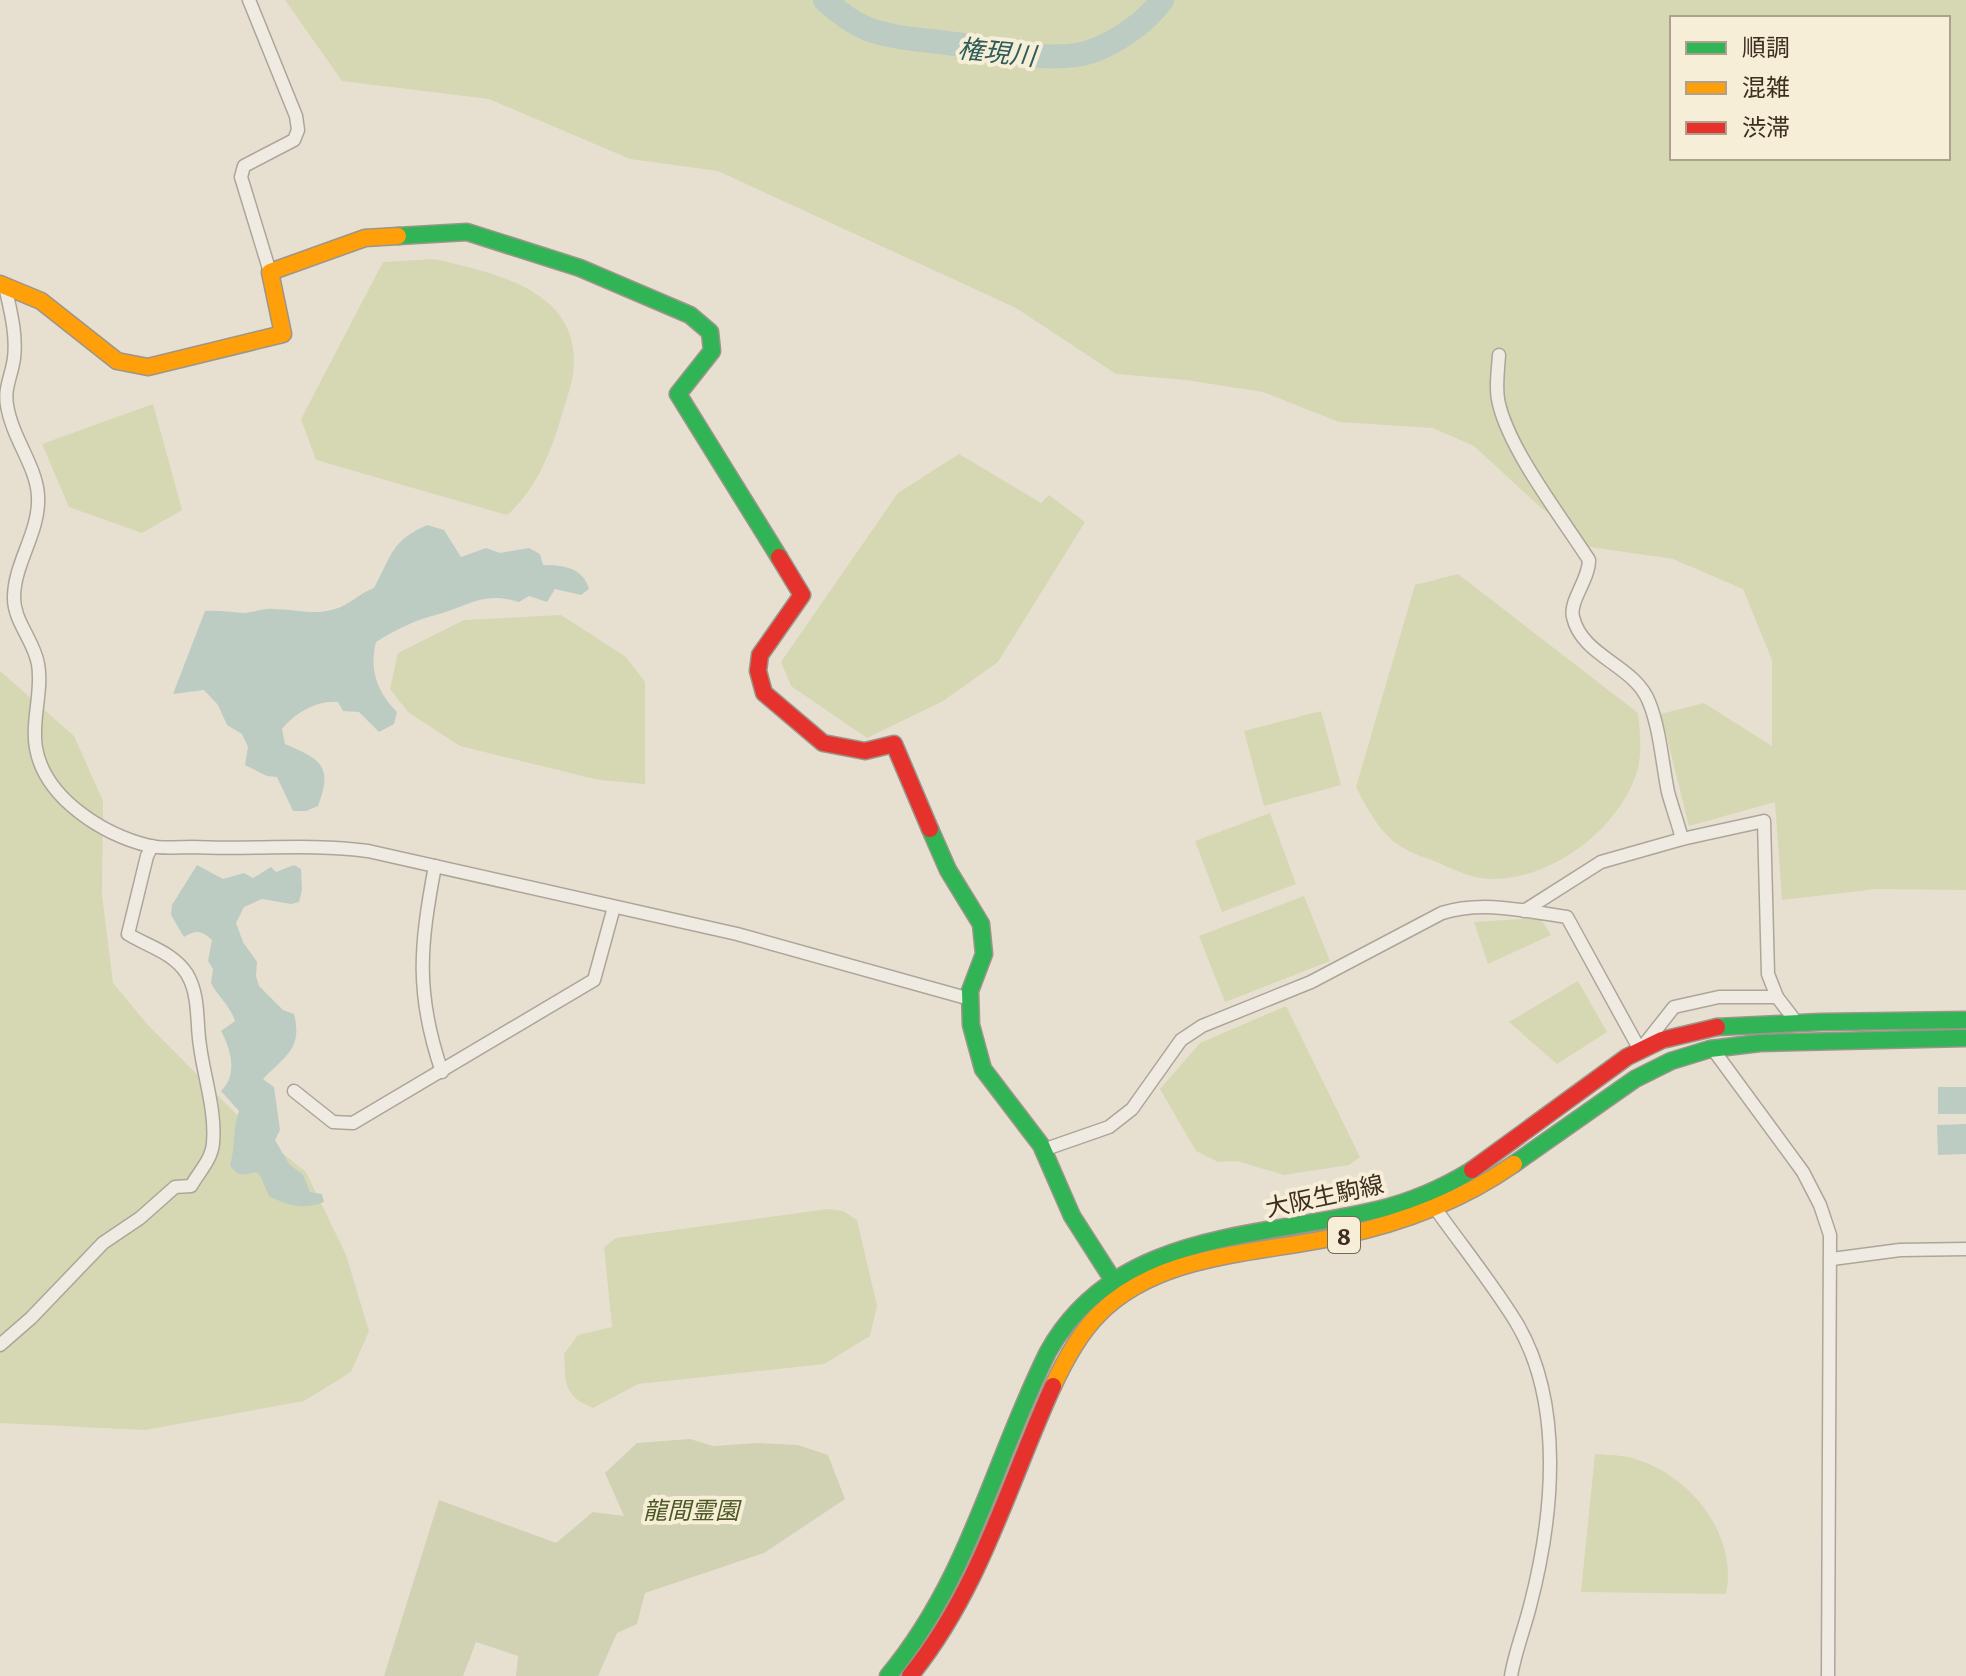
<svg xmlns="http://www.w3.org/2000/svg" width="1966" height="1676" font-family="Literata,'Noto Sans JP',serif">
  <style>
    .green { fill: #d6d7b3; fill-rule: evenodd }
    .cemetery { fill: #d1d1b3 }
    .water { fill: #bcccc2 }
    .lines { fill: none; stroke-linecap: round; stroke-linejoin: round }
    .river { stroke: #bcccc2; stroke-width: 24 }
    .street-casing { stroke: #ada599; stroke-width: 15 }
    .fast-casing { stroke: #9c958a; stroke-width: 19 }
    .slow-casing { stroke: #9c958a; stroke-width: 19 }
    .jam-casing { stroke: #9c958a; stroke-width: 19 }
    .street { stroke: #efebe3; stroke-width: 12 }
    .fast { stroke: #30b455; stroke-width: 16 }
    .slow { stroke: #ff9f0a; stroke-width: 16 }
    .jam { stroke: #e5322d; stroke-width: 16 }
    .labels { text-anchor: middle; dominant-baseline: central; stroke-width: 8; stroke-linejoin: round; paint-order: stroke }
    .shield { fill: #f7eed8; stroke: #756857; stroke-width: 2 }
    .shield-label { font-size: 22px; font-weight: bold; fill: #3d2e20 }
    .street-label { font-size: 24px; fill: #3d2e20; stroke: #f7eed8 }
    .park-label { font-size: 24px; font-style: italic; fill: #4d5a26; stroke: #f7eed8 }
    .water-label { font-size: 26px; font-style: italic; fill: #2f5d5a; stroke: #f7eed8 }
  </style>
  <rect width="100%" height="100%" fill="#e7e0d1"/>
  <!-- green -->
  <g class="green">
    <path d="M 285,0 L 1966,0 L 1966,890 L 1876,889 L 1782,900 L 1775,802 L 1689,826 L 1661,714 L 1704,703 L 1772,746 L 1772,660 L 1743,589 L 1673,559 L 1590,547 L 1538,505 L 1474,446 L 1433,428 L 1339,422 L 1263,392 L 1186,380 L 1116,374 L 1016,308 L 718,171 L 630,159 L 489,99 L 342,81 ZM 1672,18 L 1948,18 L 1948,158 L 1672,158 Z"/>
    <path d="M 434,259 C 499,274 588,292 572,380 C 569,393 564,407 560,421 C 550,455 534,492 507,515 L 316,460 L 301,419 L 383,262 Z"/>
    <path d="M 153,404 L 182,510 L 142,533 L 69,507 L 42,444 Z"/>
    <path d="M 959,454 L 1041,503 L 1049,495 L 1085,522 L 998,662 L 943,701 L 867,738 L 791,686 L 781,662 L 898,493 Z"/>
    <path d="M 1458,574 L 1638,713 C 1640,731 1642,750 1638,768 C 1622,827 1553,880 1491,879 C 1473,879 1455,870 1439,863 C 1428,858 1415,855 1405,849 C 1381,836 1368,810 1356,787 L 1415,585 Z"/>
    <path d="M 561,615 L 626,657 L 645,682 L 645,784 L 599,780 L 460,746 L 408,712 L 390,689 L 398,653 L 464,620 Z"/>
    <path d="M 0,671 L 74,736 L 103,801 L 102,895 L 113,983 L 148,1025 L 247,1125 L 306,1172 L 346,1255 L 369,1331 L 351,1372 L 304,1401 L 145,1430 L 0,1423 Z"/>
    <path d="M 1321,711 L 1341,785 L 1264,806 L 1244,731 Z"/>
    <path d="M 1270,813 L 1296,884 L 1222,912 L 1195,841 Z"/>
    <path d="M 1304,896 L 1330,961 L 1225,1002 L 1199,936 Z"/>
    <path d="M 1540,918 L 1551,935 L 1488,964 L 1474,922 Z"/>
    <path d="M 1578,981 L 1607,1032 L 1557,1064 L 1509,1022 Z"/>
    <path d="M 1286,1006 L 1360,1157 L 1349,1165 L 1284,1175 L 1237,1161 L 1218,1162 L 1196,1151 L 1160,1089 L 1200,1043 Z"/>
    <path d="M 828,1209 L 843,1211 L 857,1220 L 877,1306 L 870,1336 L 824,1364 L 638,1384 L 593,1408 C 562,1395 566,1383 564,1354 L 578,1335 L 612,1327 L 604,1247 L 616,1238 Z"/>
    <path d="M 1595,1454 C 1609,1455 1625,1455 1638,1460 C 1692,1477 1738,1536 1726,1594 L 1581,1592 Z"/>
  </g>
  <!-- cemetery -->
  <path class="cemetery" d="M 690,1439 L 713,1446 L 758,1443 L 798,1445 L 828,1455 L 845,1499 L 764,1553 L 645,1593 L 637,1624 L 617,1633 L 598,1676 L 516,1676 L 518,1656 L 476,1642 L 463,1676 L 384,1676 L 439,1500 L 556,1543 L 593,1512 L 624,1516 L 605,1473 L 637,1443 Z"/>
  <!-- water -->
  <g class="water">
    <path d="M 427,525 L 444,530 L 461,557 L 486,548 L 500,553 L 529,548 L 540,554 L 543,565 C 562,565 583,567 589,589 L 581,595 L 555,589 L 547,602 L 529,596 L 519,602 C 485,591 470,605 439,614 C 415,620 397,629 376,642 C 369,670 377,692 397,712 L 394,724 L 379,732 L 359,712 L 343,711 L 338,702 C 317,700 295,713 282,729 L 285,744 C 319,759 334,764 318,806 L 306,811 L 293,811 L 277,777 L 267,776 L 245,765 L 248,747 L 242,734 L 227,725 L 218,705 L 204,690 L 173,694 L 205,611 C 218,610 230,612 243,613 C 253,613 263,608 273,609 C 297,609 311,616 335,609 C 349,605 360,593 374,588 C 392,555 391,541 427,525 Z"/>
    <path d="M 197,865 L 223,879 L 244,873 L 253,878 L 271,867 L 276,872 L 294,865 L 301,869 L 302,890 L 299,902 L 291,904 L 262,899 L 244,907 L 236,923 L 243,942 L 257,962 L 256,976 L 259,986 L 283,1010 L 294,1014 C 303,1049 285,1056 263,1079 L 274,1087 L 280,1130 L 275,1140 L 289,1164 L 303,1175 L 310,1192 L 322,1194 L 324,1202 C 303,1210 289,1206 269,1196 L 260,1175 L 255,1172 C 242,1176 237,1176 230,1165 C 236,1146 232,1129 239,1111 L 221,1091 C 238,1075 231,1049 221,1031 L 235,1021 C 230,1005 218,997 211,983 L 213,969 L 208,961 L 212,940 C 201,930 196,930 184,937 L 171,915 L 172,905 Z"/>
    <rect x="1938" y="1087" width="28" height="27"/>
    <path d="M 1966,1124 L 1966,1154 L 1938,1155 L 1937,1125 Z"/>
  </g>
  <g class="lines">
    <!-- river -->
    <path class="river" d="M 825,0 C 839,13 852,23 870,30 C 898,39 926,40 955,44 C 995,49 1036,61 1076,55 C 1106,51 1145,24 1162,0"/>
    <!-- street casing -->
    <g class="street-casing">
      <g id="street">
        <path d="M 249,0 L 296,116 L 298,130 L 294,140 L 244,166 L 241,177 L 270,272"/>
        <path d="M 5,286 C 10,309 17,334 14,358 C 12,375 4,387 7,405 C 12,438 37,467 38,496 C 40,532 15,561 14,596 C 13,621 34,640 38,664 C 43,691 31,721 36,748 C 45,799 104,835 150,846 C 163,849 179,847 192,847 C 250,850 310,843 368,851 L 737,934 L 970,999"/>
        <path d="M 1499,355 C 1498,371 1495,389 1499,404 C 1510,451 1562,518 1589,560 C 1589,580 1569,601 1573,617 C 1582,657 1635,665 1649,702 C 1660,729 1662,762 1668,792 C 1672,807 1678,823 1682,839"/>
        <path d="M 435,866 C 420,946 415,993 442,1072"/>
        <path d="M 1524,911 L 1601,862 L 1682,839 L 1764,821 L 1768,974 L 1777,997 L 1797,1023"/>
        <path d="M 1712,1048 L 1803,1172 L 1820,1205 L 1830,1235 L 1828,1676"/>
        <path d="M 294,1091 L 333,1122 L 353,1123 L 594,980 L 614,907"/>
        <path d="M 1043,1150 L 1109,1127 L 1132,1109 L 1181,1040 L 1202,1026 L 1311,982 L 1442,913 C 1483,900 1525,911 1567,917 L 1640,1050 L 1674,1007 L 1719,997 L 1777,997"/>
        <path d="M 1435,1208 C 1462,1246 1492,1283 1516,1322 C 1565,1403 1553,1518 1530,1606 C 1524,1630 1515,1652 1511,1676"/>
        <path d="M 1832,1259 L 1900,1250 L 1966,1249"/>
        <path d="M 0,1345 L 31,1318 L 103,1243 L 140,1218 L 175,1187 L 191,1186 C 199,1172 212,1159 213,1143 C 216,1111 204,1077 200,1046 C 196,1022 200,996 187,974 C 173,952 147,946 128,934 L 147,856 L 152,846"/>
      </g>
    </g>
    <!-- fast casing -->
    <g class="fast-casing">
      <g id="fast">
        <path d="M 398,236 L 467,232 L 580,268 L 690,315 L 710,332 L 712,351 L 678,394 L 779,557"/>
        <path d="M 930,829 L 948,870 L 981,924 L 984,954 L 970,991 L 971,1025 L 983,1069 L 1041,1145 L 1072,1216 L 1113,1280"/>
        <path d="M 1717,1027 L 1821,1022 L 1966,1020"/>
        <path d="M 1514,1164 L 1635,1079 L 1671,1061 L 1710,1049 L 1760,1043 L 1966,1038"/>
        <path d="M 888,1676 C 969,1579 993,1462 1048,1352 C 1115,1231 1259,1238 1377,1210 C 1410,1202 1443,1188 1472,1170"/>
      </g>
    </g>
    <!-- slow casing -->
    <g class="slow-casing">
      <g id="slow">
        <path d="M 0,284 L 41,301 L 117,361 L 148,367 L 283,334 L 270,272 L 365,238 L 398,236"/>
        <path d="M 1053,1386 C 1065,1360 1079,1334 1099,1314 C 1160,1252 1260,1254 1340,1236 C 1402,1223 1461,1201 1514,1164"/>
      </g>
    </g>
    <!-- jam casing -->
    <g class="jam-casing">
      <g id="jam">
        <path d="M 779,557 L 802,595 L 760,655 L 758,671 L 764,693 L 823,743 L 865,751 L 894,744 L 930,829"/>
        <path d="M 1472,1170 L 1627,1057 L 1662,1040 L 1717,1027"/>
        <path d="M 910,1676 C 980,1590 1008,1485 1053,1386"/>
      </g>
    </g>
    <!-- street -->
    <use href="#street" class="street"/>
    <!-- fast -->
    <use href="#fast" class="fast"/>
    <!-- slow -->
    <use href="#slow" class="slow"/>
    <!-- jam -->
    <use href="#jam" class="jam"/>
  </g>
  <g class="labels">
    <!-- shield labels -->
    <rect class="shield" x="1328" y="1217" width="32" height="36" rx="6"/>
    <g class="shield-label">
      <text x="1344" y="1235">8</text>
    </g>
    <!-- street labels -->
    <g class="street-label">
      <text transform="translate(1324 1194) rotate(-12)">大阪生駒線</text>
    </g>
    <!-- park labels -->
    <g class="park-label">
      <text x="691" y="1508">龍間霊園</text>
    </g>
    <!-- water labels -->
    <g class="water-label">
      <text transform="translate(997 50) rotate(6)">権現川</text>
    </g>
  </g>
  <!-- legend -->
  <rect x="1670" y="16" width="280" height="144" fill="#f7eed8" stroke="#ada18e" stroke-width="2"/>
  <rect x="1686" y="42" width="40" height="12" fill="#30b455" stroke="#ada18e" stroke-width="2"/>
  <text x="1742" y="56" font-size="24" fill="#3d2e20">順調</text>
  <rect x="1686" y="82" width="40" height="12" fill="#ff9f0a" stroke="#ada18e" stroke-width="2"/>
  <text x="1742" y="96" font-size="24" fill="#3d2e20">混雑</text>
  <rect x="1686" y="122" width="40" height="12" fill="#e5322d" stroke="#ada18e" stroke-width="2"/>
  <text x="1742" y="136" font-size="24" fill="#3d2e20">渋滞</text>
</svg>
